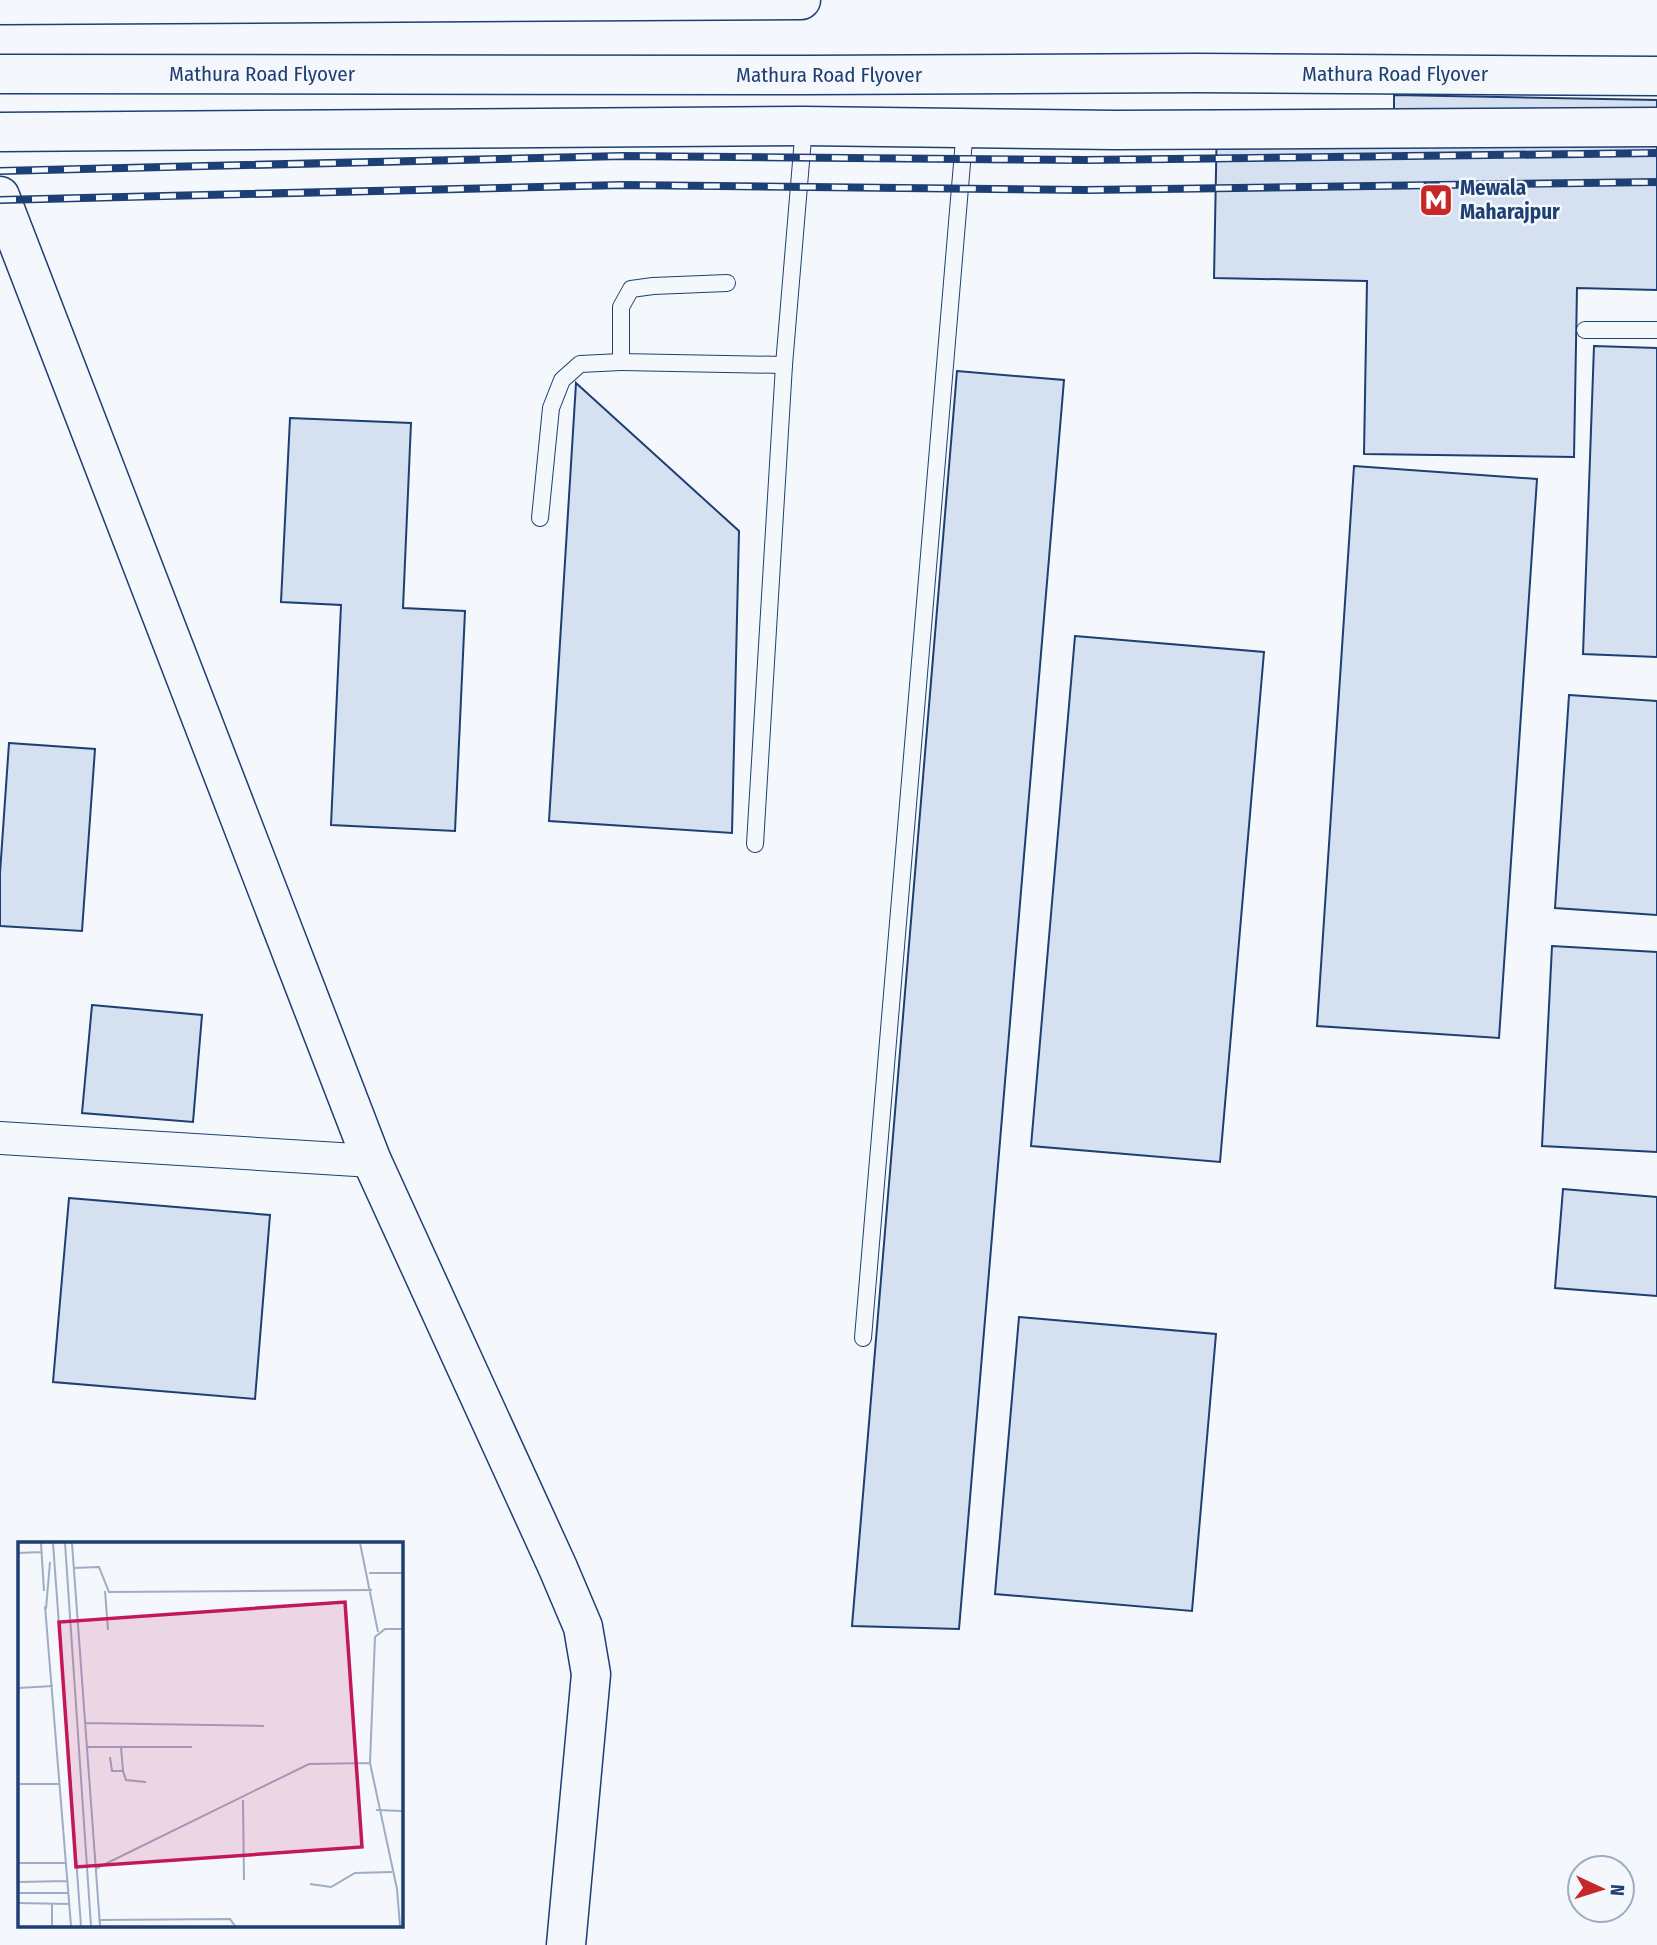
<svg xmlns="http://www.w3.org/2000/svg" width="1657" height="1945" font-family="'Fira Sans Condensed',sans-serif">
  <style>
    .building { fill: #d5e0f0; stroke: #1d3f73; stroke-width: 2 }
    .lines { fill: none; stroke-linecap: round; stroke-linejoin: round }
    .lane-casing { stroke: #1d3f73; stroke-width: 18 }
    .street-casing { stroke: #1d3f73; stroke-width: 34 }
    .secondary-casing { stroke: #1d3f73; stroke-width: 41 }
    .highway-casing { stroke: #1d3f73; stroke-width: 41 }
    .lane { stroke: #f4f7fb; stroke-width: 16 }
    .street { stroke: #f4f7fb; stroke-width: 32 }
    .secondary { stroke: #f4f7fb; stroke-width: 38 }
    .highway { stroke: #f4f7fb; stroke-width: 38 }
    .rail-casing { stroke: #1d3f73; stroke-width: 8 }
    .rail { stroke: #f4f7fb; stroke-width: 5; stroke-dasharray: 16; stroke-linecap: butt }
    .labels { text-anchor: middle; dominant-baseline: central; stroke-width: 5; stroke-linejoin: round; paint-order: stroke }
    .street-label { font-size: 21px; fill: #1d3f73; stroke: #f4f7fb }
    .poi-label { font-size: 21px; font-weight: bold; fill: #1d3f73; stroke: #f4f7fb; text-anchor: start }
    .inset-road { fill: none; stroke: #9eadc5; stroke-width: 2 }
    .view { fill: #c2185b; fill-opacity: 0.15; stroke: #c2185b; stroke-width: 3.5 }
    .inset-edge { fill: none; stroke: #1d3f73; stroke-width: 3.5 }
  </style>
  <rect width="100%" height="100%" fill="#f4f7fb"/>
  <!-- building -->
  <g class="building">
    <path d="M 1394,95 L 1657,100 L 1657,290 L 1577,288 L 1574,457 L 1364,454 L 1367,281 L 1214,278 L 1217,119 L 1394,122 Z"/>
    <path d="M 1594,346 L 1657,348 L 1657,657 L 1583,654 Z"/>
    <path d="M 957,371 L 1064,380 L 959,1629 L 852,1626 Z"/>
    <path d="M 576,383 L 739,531 L 732,833 L 549,821 Z"/>
    <path d="M 290,418 L 411,423 L 403,608 L 465,611 L 455,831 L 331,825 L 341,605 L 281,602 Z"/>
    <path d="M 1354,466 L 1537,479 L 1499,1038 L 1317,1026 Z"/>
    <path d="M 1075,636 L 1264,652 L 1220,1162 L 1031,1146 Z"/>
    <path d="M 1569,695 L 1657,701 L 1657,915 L 1555,908 Z"/>
    <path d="M 9,743 L 95,749 L 82,931 L 0,926 L 0,873 Z"/>
    <path d="M 1552,946 L 1657,952 L 1657,1152 L 1542,1146 Z"/>
    <path d="M 92,1005 L 202,1015 L 193,1122 L 82,1113 Z"/>
    <path d="M 1563,1189 L 1657,1197 L 1657,1296 L 1555,1288 Z"/>
    <path d="M 69,1198 L 270,1215 L 255,1399 L 53,1382 Z"/>
    <path d="M 1019,1317 L 1216,1334 L 1192,1611 L 995,1594 Z"/>
  </g>
  <g class="lines">
    <!-- lane casing -->
    <g class="lane-casing">
      <g id="lane">
        <path d="M 727,283 L 653,286 L 631,289 L 621,307 L 621,362 L 784,365"/>
        <path d="M 1585,330 L 1657,330"/>
        <path d="M 540,518 L 551,408 L 562,380 L 580,364 L 621,362"/>
        <path d="M 755,844 L 784,365 L 804,126"/>
        <path d="M 863,1338 L 965,128"/>
      </g>
    </g>
    <!-- street casing -->
    <g class="street-casing">
      <path id="street" d="M 0,1138 L 372,1161"/>
    </g>
    <!-- secondary casing -->
    <g class="secondary-casing">
      <g id="secondary">
        <path d="M 0,132 L 804,126 L 1115,130 L 1657,127"/>
        <path d="M 0,196 L 372,1161 L 558,1568 L 583,1627 L 591,1674 L 566,1945"/>
      </g>
    </g>
    <!-- highway casing -->
    <g class="highway-casing">
      <g id="highway">
        <path d="M 0,5 L 801,0"/>
        <path d="M 0,74 L 808,75 L 1196,73 L 1657,76"/>
      </g>
    </g>
    <!-- lane -->
    <use href="#lane" class="lane"/>
    <!-- street -->
    <use href="#street" class="street"/>
    <!-- secondary -->
    <use href="#secondary" class="secondary"/>
    <!-- highway -->
    <use href="#highway" class="highway"/>
    <!-- rail casing -->
    <g class="rail-casing">
      <g id="rail">
        <path d="M 0,171 L 622,156 L 1086,160 L 1657,153"/>
        <path d="M 0,200 L 622,185 L 1086,190 L 1657,182"/>
      </g>
    </g>
    <!-- rail -->
    <use href="#rail" class="rail"/>
  </g>
  <!-- icons -->
  <defs>
    <g id="metro-square" transform="scale(1.75)"><rect x="-9" y="-9" width="18" height="18" rx="4" fill="#c62828" stroke="#f4f7fb"/><path d="M-5.5 5V-5H-3L0 0L3-5H5.5V5H3V-.5L0 4L-3-.5V5Z" fill="#fff"/></g>
  </defs>
  <g fill-rule="evenodd">
    <use href="#metro-square" x="1436" y="200"/>
  </g>
  <g class="labels">
    <!-- street labels -->
    <g class="street-label">
      <text x="262" y="74">Mathura Road Flyover</text>
      <text x="1395" y="74">Mathura Road Flyover</text>
      <text x="829" y="75">Mathura Road Flyover</text>
    </g>
    <!-- poi labels -->
    <g class="poi-label">
      <text x="1460" y="188">Mewala<tspan x="1460" dy="24">Maharajpur</tspan></text>
    </g>
  </g>
  <!-- overview -->
  <g transform="translate(18 1542)">
    <rect width="385" height="385" fill="#f4f7fb"/>
    <path class="inset-road" d="M 23,1 L 26,49M 35,1 L 63,384M 47,1 L 73,384M 54,1 L 82,384M 342,1 L 360,90M 0,11 L 24,10M 55,26 L 81,25 L 91,50 L 354,48M 351,31 L 385,31M 87,49 L 90,88M 27,64 L 53,384M 28,67 L 32,20M 0,146 L 35,144M 67,181 L 246,184M 68,205 L 174,205M 92,215 L 94,229 L 105,229 L 103,205M 105,229 L 108,238 L 128,240M 0,242 L 42,242M 225,258 L 226,338M 358,268 L 385,269M 0,321 L 48,321M 77,327 L 291,222 L 352,221M 0,340 L 49,339M 292,342 L 313,345 L 337,331 L 374,330M 0,351 L 51,351M 0,361 L 51,362M 34,361 L 34,384M 81,378 L 212,377 L 217,384M 382,384 L 379,347 L 352,221 L 357,95 L 367,87 L 385,87"/>
    <path class="view" d="M 327,60 L 344,305 L 58,325 L 41,80 Z"/>
    <rect width="385" height="385" class="inset-edge"/>
  </g>
  <!-- north arrow -->
  <g transform="translate(1601 1889) rotate(94)"><circle r="33" fill="#f4f7fb" stroke="#9eadc5" stroke-width="2"/>
  <path d="M0-5L12 26L0 18L-12 26Z" fill="#c62828"/>
  <text y="-10" font-size="19" font-weight="bold" text-anchor="middle" fill="#1d3f73">N</text>
  </g>
</svg>
